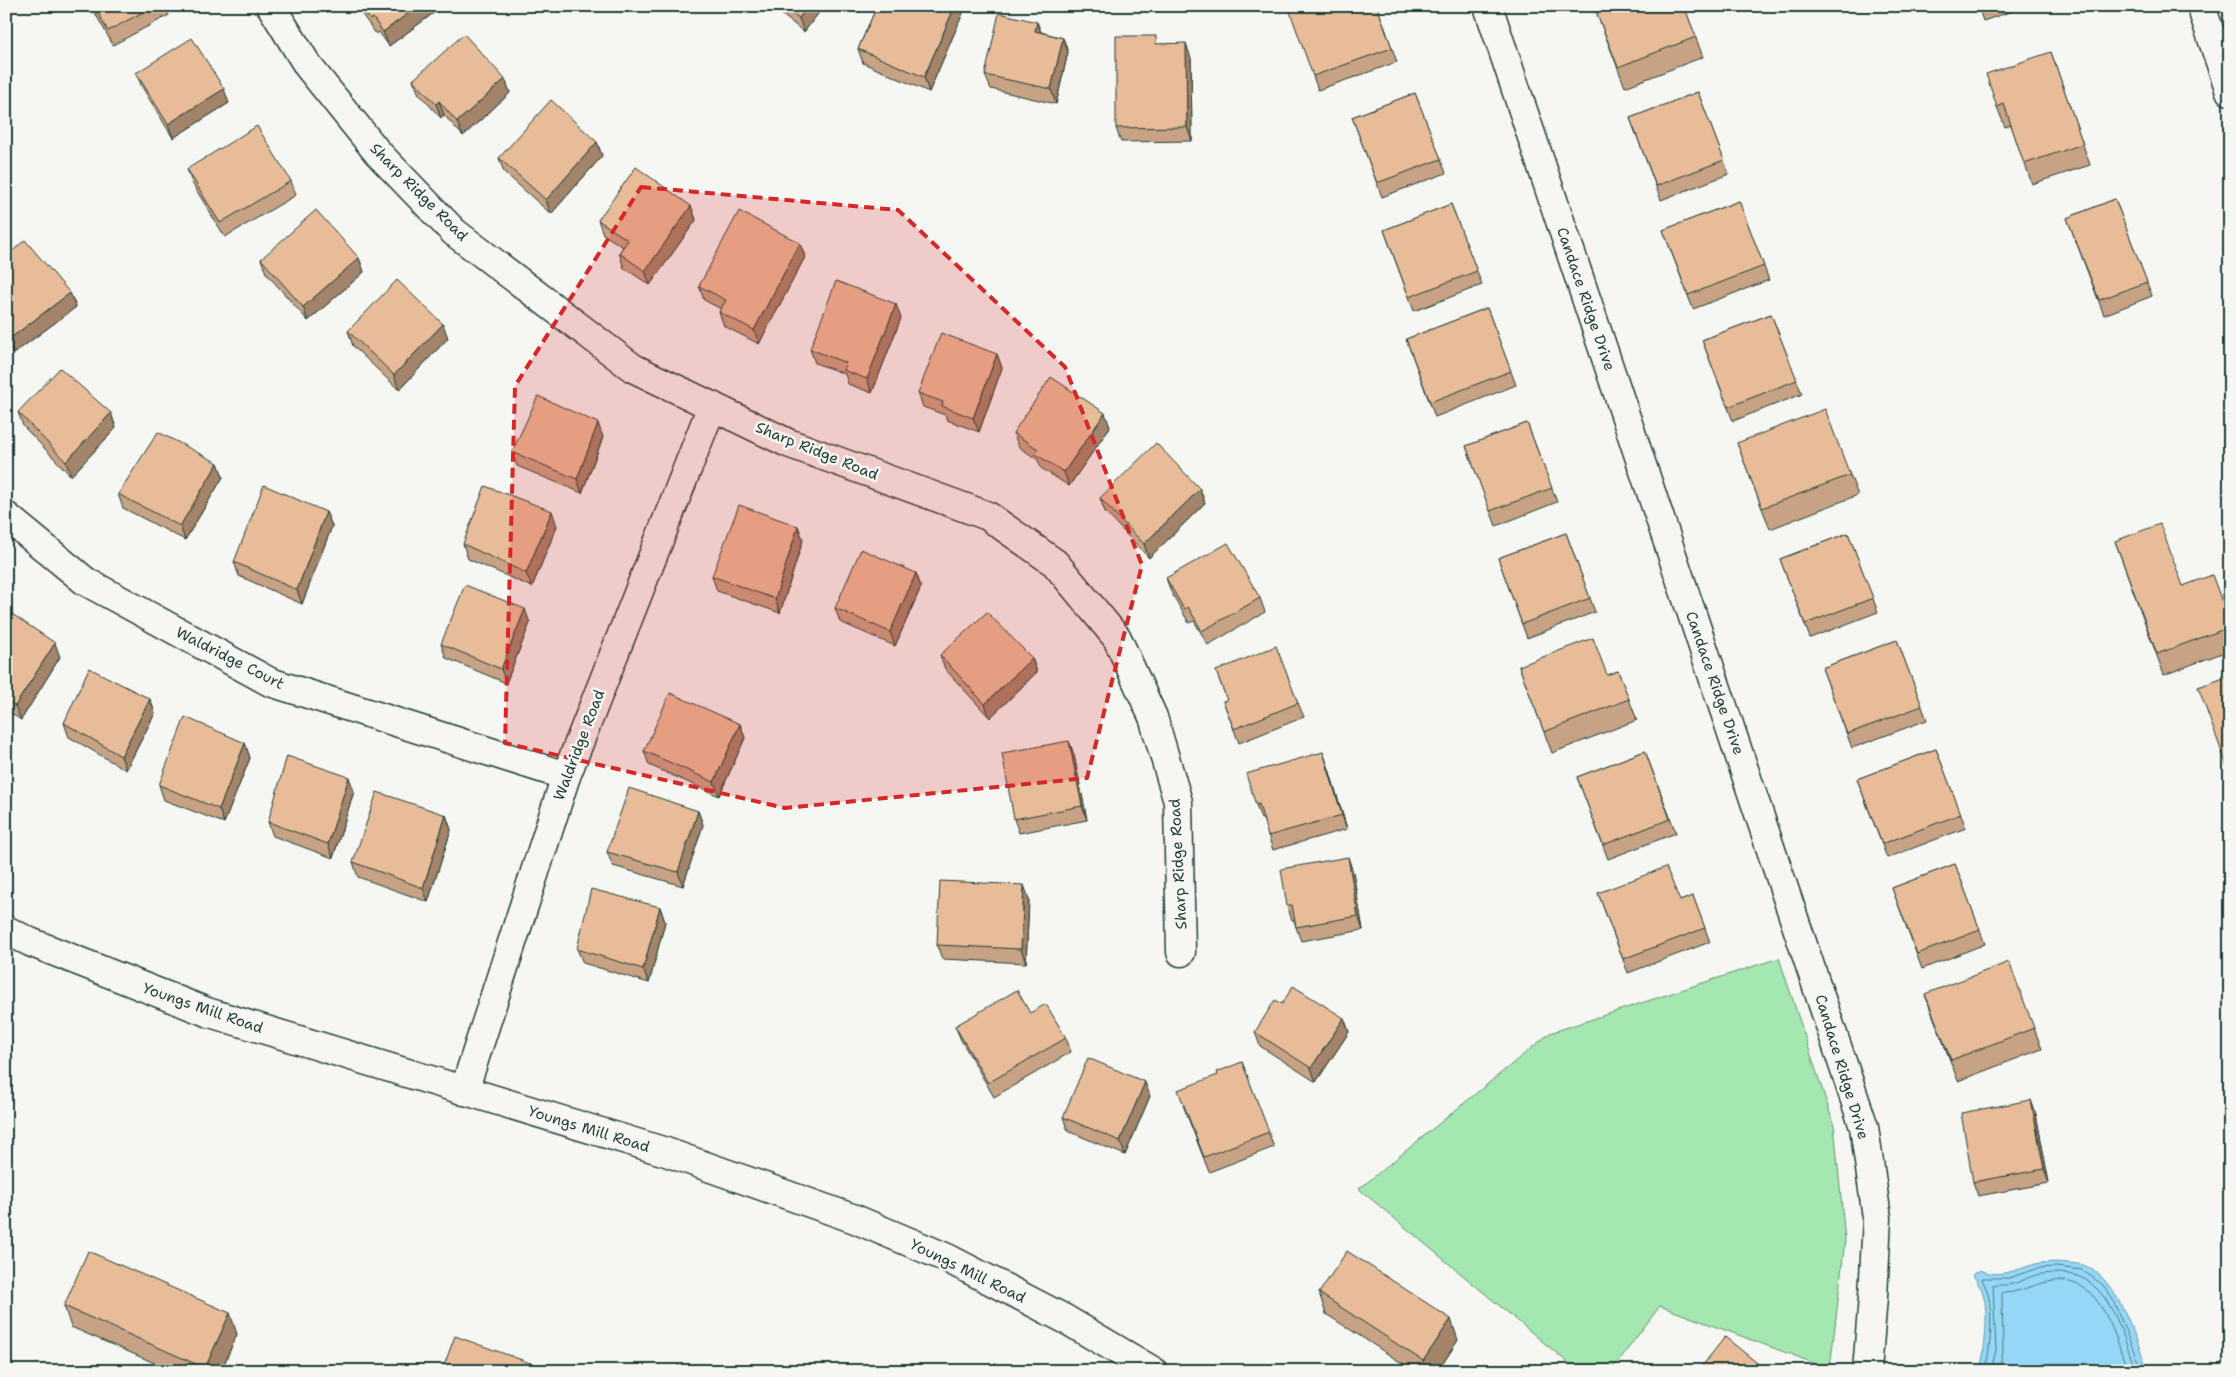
<svg xmlns="http://www.w3.org/2000/svg" width="2236" height="1377" font-family="'Shantell Sans',sans-serif">
  <style>
    .green { fill: #a4e7b1; stroke: #629272 }
    .water { fill: #95d7f6; stroke: #6699a8 }
    .lines { fill: none; stroke-linecap: round; stroke-linejoin: round }
    .shore { stroke: #4e7b82; stroke-width: 1 }
    .street-casing { stroke: #1f3d34; stroke-width: 31 }
    .secondary-casing { stroke: #1f3d34; stroke-width: 31 }
    .street { stroke: #f6f6f2; stroke-width: 28 }
    .secondary { stroke: #f6f6f2; stroke-width: 28 }
    .wall { fill: #c8a284; stroke: #1f3d34 }
    .shaded-wall { fill: #a3846b; stroke: #1f3d34 }
    .building { fill: #e9bc99; stroke: #1f3d34 }
    .marked { fill: #d62828; fill-opacity: 0.2; stroke: #d62828; stroke-width: 4; stroke-dasharray: 10 6; stroke-linejoin: round }
    .labels { text-anchor: middle; dominant-baseline: central; stroke-width: 5; stroke-linejoin: round; paint-order: stroke }
    .street-label { font-size: 15px; fill: #1f3d34; stroke: #f6f6f2 }
  </style>
  <rect width="100%" height="100%" fill="#f6f6f2"/>
  <filter id="ink" filterUnits="userSpaceOnUse"><feTurbulence type="fractalNoise" baseFrequency=".02" numOctaves="2"/><feDisplacementMap in="SourceGraphic" scale="10" xChannelSelector="R" yChannelSelector="G"/><feConvolveMatrix kernelMatrix="1 2 1 2 8 2 1 2 1" color-interpolation-filters="sRGB"/></filter>
  <g filter="url(#ink)">
    <!-- green -->
    <path class="green" d="M 1779,958 L 1834,1125 L 1845,1240 L 1830,1369 L 1660,1306 L 1611,1371 L 1578,1371 L 1359,1189 L 1550,1033 Z"/>
    <!-- water -->
    <path class="water" d="M 2056,1262 C 2064,1263 2075,1263 2083,1265 C 2118,1277 2136,1340 2148,1371 L 1980,1371 C 1985,1350 1989,1313 1983,1293 C 1981,1287 1976,1281 1973,1275 L 1980,1270 C 2001,1279 2016,1269 2036,1264 C 2042,1262 2049,1263 2056,1262 Z"/>
    <g class="lines">
      <!-- shore -->
      <g class="shore">
        <path d="M 1985,1371 C 1991,1346 1993,1318 1988,1293 C 1986,1287 1983,1283 1982,1278 L 2009,1278 L 2038,1268 L 2056,1267 L 2082,1270 L 2103,1285 L 2113,1300 L 2142,1371"/>
        <path d="M 1991,1371 L 1996,1350 L 1993,1286 C 1999,1284 2006,1286 2012,1284 C 2022,1282 2031,1275 2041,1274 C 2052,1273 2069,1272 2080,1277 C 2113,1291 2124,1340 2136,1371"/>
        <path d="M 1999,1371 L 2003,1351 L 2002,1293 C 2005,1292 2009,1293 2013,1292 C 2034,1287 2054,1275 2076,1284 C 2105,1294 2118,1345 2128,1371"/>
      </g>
      <!-- street casing -->
      <g class="street-casing">
        <g id="street">
          <path d="M 271,6 L 308,66 L 378,153 L 454,232 L 633,368 L 788,443 L 988,516 L 1055,563 L 1117,638 L 1153,717 L 1178,802 L 1181,952"/>
          <path d="M 1488,6 L 1864,1127 L 1877,1218 L 1873,1297 L 1867,1371"/>
          <path d="M 2201,6 L 2230,91"/>
          <path d="M 6,516 L 85,581 L 270,682 L 566,776"/>
          <path d="M 464,1091 L 566,776 L 712,406"/>
        </g>
      </g>
      <!-- secondary casing -->
      <g class="secondary-casing">
        <path id="secondary" d="M 6,930 L 30,942 L 207,1012 L 666,1152 L 855,1219 L 947,1258 L 1065,1319 L 1153,1371"/>
      </g>
      <!-- street -->
      <use href="#street" class="street"/>
      <!-- secondary -->
      <use href="#secondary" class="secondary"/>
    </g>
    <!-- wall -->
    <g class="wall">
      <path d="M 91,6 L 166,6 L 169,15 L 113,45 Z"/>
      <path d="M 356,6 L 443,6 L 389,46 L 379,32 L 376,34 Z"/>
      <path d="M 771,6 L 824,6 L 804,32 Z"/>
      <path d="M 877,6 L 961,6 L 963,13 L 929,92 L 863,63 L 858,49 Z"/>
      <path d="M 1377,6 L 1397,62 L 1318,90 L 1313,76 Z"/>
      <path d="M 1594,6 L 1684,6 L 1703,57 L 1625,87 Z"/>
      <path d="M 1978,6 L 2027,6 L 1983,21 Z"/>
      <path d="M 1037,22 L 1041,32 L 1063,38 L 1068,52 L 1056,104 L 991,89 L 985,75 Z"/>
      <path d="M 1159,44 L 1191,58 L 1192,141 L 1121,142 L 1116,128 Z"/>
      <path d="M 2051,52 L 2090,165 L 2032,184 L 2011,125 L 2005,127 L 1997,107 Z"/>
      <path d="M 136,73 L 229,103 L 173,138 L 142,87 Z"/>
      <path d="M 505,79 L 510,93 L 463,136 L 444,115 L 441,118 L 419,94 L 413,80 Z"/>
      <path d="M 1698,92 L 1729,174 L 1661,200 L 1630,118 Z"/>
      <path d="M 1415,93 L 1446,173 L 1382,197 L 1352,117 Z"/>
      <path d="M 597,142 L 602,156 L 551,214 L 504,172 L 499,158 Z"/>
      <path d="M 187,169 L 291,181 L 296,195 L 225,237 L 192,183 Z"/>
      <path d="M 2115,199 L 2152,296 L 2104,315 L 2067,218 Z"/>
      <path d="M 1739,201 L 1769,280 L 1693,309 L 1663,230 Z"/>
      <path d="M 1451,204 L 1482,285 L 1414,311 L 1384,230 Z"/>
      <path d="M 691,206 L 696,220 L 650,285 L 624,268 L 619,253 L 623,247 L 603,234 L 598,220 Z"/>
      <path d="M 800,243 L 805,257 L 759,344 L 724,326 L 719,312 L 721,309 L 704,300 L 699,286 Z"/>
      <path d="M 6,257 L 70,293 L 76,307 L 13,354 L 6,345 Z"/>
      <path d="M 359,258 L 364,272 L 308,321 L 266,273 L 261,259 Z"/>
      <path d="M 1487,308 L 1516,385 L 1435,417 L 1406,339 Z"/>
      <path d="M 1771,314 L 1802,394 L 1733,421 L 1702,340 Z"/>
      <path d="M 901,318 L 872,393 L 848,384 L 845,374 L 815,363 L 810,349 Z"/>
      <path d="M 348,331 L 448,338 L 399,390 L 353,346 Z"/>
      <path d="M 997,354 L 1002,368 L 979,432 L 947,420 L 945,415 L 923,407 L 918,393 Z"/>
      <path d="M 18,412 L 111,413 L 116,428 L 71,476 L 23,426 Z"/>
      <path d="M 1527,423 L 1557,502 L 1496,526 L 1466,446 Z"/>
      <path d="M 1110,427 L 1069,486 L 1041,468 L 1038,460 L 1019,447 L 1013,433 Z"/>
      <path d="M 603,437 L 582,493 L 517,466 L 512,452 Z"/>
      <path d="M 1737,443 L 1850,475 L 1858,495 L 1770,529 Z"/>
      <path d="M 218,463 L 223,477 L 185,540 L 123,508 L 118,494 Z"/>
      <path d="M 1200,489 L 1205,503 L 1149,558 L 1105,512 L 1100,498 Z"/>
      <path d="M 326,512 L 332,526 L 302,604 L 239,576 L 234,562 Z"/>
      <path d="M 557,526 L 532,587 L 468,559 L 463,544 Z"/>
      <path d="M 798,526 L 803,540 L 780,613 L 717,591 L 712,576 Z"/>
      <path d="M 1566,533 L 1595,612 L 1527,638 L 1498,558 Z"/>
      <path d="M 1848,533 L 1878,612 L 1810,638 L 1780,559 Z"/>
      <path d="M 2115,541 L 2183,586 L 2230,623 L 2230,650 L 2164,675 Z"/>
      <path d="M 916,573 L 921,587 L 895,646 L 840,622 L 835,608 Z"/>
      <path d="M 1166,578 L 1260,598 L 1265,612 L 1208,645 L 1194,621 L 1189,623 L 1171,592 Z"/>
      <path d="M 6,610 L 60,657 L 21,720 L 6,710 Z"/>
      <path d="M 530,623 L 506,683 L 446,658 L 441,644 Z"/>
      <path d="M 1897,640 L 1927,720 L 1852,748 L 1822,668 Z"/>
      <path d="M 940,655 L 1032,658 L 1037,672 L 990,718 L 945,669 Z"/>
      <path d="M 1519,666 L 1607,675 L 1618,671 L 1637,720 L 1552,753 Z"/>
      <path d="M 1216,671 L 1298,703 L 1304,717 L 1239,743 L 1223,701 L 1227,700 Z"/>
      <path d="M 150,699 L 155,713 L 126,770 L 69,737 L 64,723 Z"/>
      <path d="M 740,724 L 745,738 L 719,796 L 649,765 L 644,751 Z"/>
      <path d="M 1069,741 L 1074,755 L 1087,820 L 1019,833 L 1014,819 Z"/>
      <path d="M 245,743 L 250,758 L 224,823 L 164,800 L 159,785 Z"/>
      <path d="M 1936,749 L 1966,828 L 1887,858 L 1857,779 Z"/>
      <path d="M 1645,751 L 1676,833 L 1608,859 L 1577,777 Z"/>
      <path d="M 1328,766 L 1347,829 L 1273,850 L 1263,819 L 1261,819 L 1256,805 Z"/>
      <path d="M 354,791 L 333,858 L 273,836 L 268,822 Z"/>
      <path d="M 698,811 L 703,825 L 683,886 L 613,866 L 607,852 Z"/>
      <path d="M 446,815 L 451,830 L 428,902 L 358,877 L 353,862 Z"/>
      <path d="M 1955,864 L 1985,944 L 1922,969 L 1892,888 Z"/>
      <path d="M 1353,872 L 1363,930 L 1301,941 L 1296,927 L 1294,920 L 1292,920 L 1287,906 Z"/>
      <path d="M 1598,893 L 1680,901 L 1693,896 L 1710,942 L 1628,973 Z"/>
      <path d="M 1029,899 L 1026,963 L 942,959 L 937,945 Z"/>
      <path d="M 660,907 L 665,922 L 649,983 L 583,963 L 577,949 Z"/>
      <path d="M 1925,995 L 2034,1028 L 2042,1049 L 1958,1081 Z"/>
      <path d="M 1282,1004 L 1344,1018 L 1349,1032 L 1316,1082 L 1260,1046 L 1255,1032 Z"/>
      <path d="M 1030,1013 L 1066,1038 L 1071,1052 L 994,1097 L 961,1040 L 955,1026 Z"/>
      <path d="M 1242,1062 L 1274,1147 L 1209,1172 L 1183,1105 L 1218,1075 Z"/>
      <path d="M 1150,1096 L 1125,1155 L 1068,1131 L 1063,1117 Z"/>
      <path d="M 2036,1114 L 2049,1183 L 1978,1196 L 1973,1182 Z"/>
      <path d="M 1319,1293 L 1458,1340 L 1438,1371 L 1414,1371 L 1326,1314 Z"/>
      <path d="M 64,1306 L 237,1334 L 221,1371 L 173,1371 L 71,1327 Z"/>
    </g>
    <!-- shaded-wall -->
    <g class="shaded-wall">
      <path d="M 418,6 L 443,6 L 389,46 L 383,32 Z"/>
      <path d="M 808,6 L 824,6 L 804,32 L 799,18 Z"/>
      <path d="M 955,6 L 961,6 L 963,13 L 929,92 L 924,77 Z"/>
      <path d="M 1037,22 L 1042,36 L 1035,31 Z"/>
      <path d="M 1063,38 L 1068,52 L 1056,104 L 1051,89 Z"/>
      <path d="M 1186,43 L 1191,58 L 1192,141 L 1187,127 Z"/>
      <path d="M 505,79 L 510,93 L 463,136 L 457,122 Z"/>
      <path d="M 224,89 L 229,103 L 173,138 L 168,124 Z"/>
      <path d="M 439,101 L 444,115 L 441,118 L 436,104 Z"/>
      <path d="M 597,142 L 602,156 L 551,214 L 546,200 Z"/>
      <path d="M 691,206 L 696,220 L 650,285 L 645,271 Z"/>
      <path d="M 800,243 L 805,257 L 759,344 L 754,330 Z"/>
      <path d="M 359,258 L 364,272 L 308,321 L 303,307 Z"/>
      <path d="M 70,293 L 76,307 L 13,354 L 8,340 Z"/>
      <path d="M 896,304 L 901,318 L 872,393 L 867,379 Z"/>
      <path d="M 443,324 L 448,338 L 399,390 L 394,375 Z"/>
      <path d="M 997,354 L 1002,368 L 979,432 L 973,418 Z"/>
      <path d="M 111,413 L 116,428 L 71,476 L 66,462 Z"/>
      <path d="M 1105,413 L 1110,427 L 1069,486 L 1064,472 Z"/>
      <path d="M 598,423 L 603,437 L 582,493 L 577,479 Z"/>
      <path d="M 218,463 L 223,477 L 185,540 L 180,526 Z"/>
      <path d="M 1200,489 L 1205,503 L 1149,558 L 1144,544 Z"/>
      <path d="M 552,511 L 557,526 L 532,587 L 526,573 Z"/>
      <path d="M 326,512 L 332,526 L 302,604 L 297,590 Z"/>
      <path d="M 798,526 L 803,540 L 780,613 L 775,599 Z"/>
      <path d="M 916,573 L 921,587 L 895,646 L 890,632 Z"/>
      <path d="M 525,609 L 530,623 L 506,683 L 501,669 Z"/>
      <path d="M 55,643 L 60,657 L 21,720 L 15,706 Z"/>
      <path d="M 1032,658 L 1037,672 L 990,718 L 985,704 Z"/>
      <path d="M 150,699 L 155,713 L 126,770 L 121,756 Z"/>
      <path d="M 740,724 L 745,738 L 719,796 L 714,782 Z"/>
      <path d="M 1069,741 L 1074,755 L 1087,820 L 1082,806 Z"/>
      <path d="M 245,743 L 250,758 L 224,823 L 219,809 Z"/>
      <path d="M 1323,752 L 1328,766 L 1347,829 L 1342,815 Z"/>
      <path d="M 349,777 L 354,791 L 333,858 L 328,844 Z"/>
      <path d="M 698,811 L 703,825 L 683,886 L 678,872 Z"/>
      <path d="M 446,815 L 451,830 L 428,902 L 423,888 Z"/>
      <path d="M 1348,857 L 1353,872 L 1363,930 L 1358,916 Z"/>
      <path d="M 1024,885 L 1029,899 L 1026,963 L 1021,949 Z"/>
      <path d="M 660,907 L 665,922 L 649,983 L 643,969 Z"/>
      <path d="M 1344,1018 L 1349,1032 L 1316,1082 L 1311,1068 Z"/>
      <path d="M 1145,1082 L 1150,1096 L 1125,1155 L 1120,1141 Z"/>
      <path d="M 2031,1100 L 2036,1114 L 2049,1183 L 2044,1169 Z"/>
      <path d="M 230,1313 L 237,1334 L 221,1371 L 207,1371 L 205,1368 Z"/>
      <path d="M 1451,1319 L 1458,1340 L 1438,1371 L 1427,1371 L 1423,1361 Z"/>
    </g>
    <!-- building -->
    <g class="building">
      <path d="M 94,6 L 154,6 L 108,31 Z"/>
      <path d="M 361,6 L 418,6 L 383,32 L 373,18 L 370,20 Z"/>
      <path d="M 784,6 L 808,6 L 799,18 Z"/>
      <path d="M 877,6 L 955,6 L 924,77 L 858,49 Z"/>
      <path d="M 1297,6 L 1377,6 L 1392,48 L 1313,76 L 1289,9 Z"/>
      <path d="M 1594,6 L 1684,6 L 1696,37 L 1618,67 Z"/>
      <path d="M 999,13 L 1037,22 L 1035,31 L 1063,38 L 1051,89 L 985,75 Z"/>
      <path d="M 464,34 L 505,79 L 457,122 L 439,101 L 436,104 L 413,80 Z"/>
      <path d="M 1116,36 L 1156,36 L 1156,44 L 1186,43 L 1187,127 L 1116,128 Z"/>
      <path d="M 192,38 L 224,89 L 168,124 L 136,73 Z"/>
      <path d="M 2051,52 L 2083,144 L 2024,164 L 2004,104 L 1997,107 L 1986,74 Z"/>
      <path d="M 1698,92 L 1724,160 L 1656,186 L 1630,118 Z"/>
      <path d="M 1415,93 L 1441,159 L 1377,183 L 1352,117 Z"/>
      <path d="M 551,100 L 597,142 L 546,200 L 499,158 Z"/>
      <path d="M 257,126 L 291,181 L 220,223 L 187,169 Z"/>
      <path d="M 636,167 L 691,206 L 645,271 L 619,253 L 628,240 L 598,220 Z"/>
      <path d="M 2115,199 L 2147,282 L 2099,300 L 2067,218 Z"/>
      <path d="M 1739,201 L 1764,266 L 1688,295 L 1663,230 Z"/>
      <path d="M 1451,204 L 1477,271 L 1409,297 L 1384,230 Z"/>
      <path d="M 316,210 L 359,258 L 303,307 L 261,259 Z"/>
      <path d="M 739,211 L 800,243 L 754,330 L 719,312 L 726,300 L 699,286 Z"/>
      <path d="M 25,240 L 70,293 L 8,340 L 6,338 L 6,257 Z"/>
      <path d="M 397,280 L 443,324 L 394,375 L 348,331 Z"/>
      <path d="M 836,281 L 896,304 L 867,379 L 843,370 L 846,363 L 810,349 Z"/>
      <path d="M 1487,308 L 1511,371 L 1430,402 L 1406,339 Z"/>
      <path d="M 1771,314 L 1797,380 L 1728,407 L 1702,340 Z"/>
      <path d="M 941,333 L 997,354 L 973,418 L 942,406 L 943,402 L 918,393 Z"/>
      <path d="M 60,368 L 111,413 L 66,462 L 18,412 Z"/>
      <path d="M 1051,377 L 1105,413 L 1064,472 L 1035,454 L 1038,449 L 1013,433 Z"/>
      <path d="M 538,396 L 598,423 L 577,479 L 512,452 Z"/>
      <path d="M 1825,409 L 1850,475 L 1762,508 L 1737,443 Z"/>
      <path d="M 1527,423 L 1552,488 L 1490,511 L 1466,446 Z"/>
      <path d="M 158,432 L 218,463 L 180,526 L 118,494 Z"/>
      <path d="M 1156,443 L 1200,489 L 1144,544 L 1100,498 Z"/>
      <path d="M 264,485 L 326,512 L 297,590 L 234,562 Z"/>
      <path d="M 485,486 L 552,511 L 526,573 L 463,544 Z"/>
      <path d="M 739,505 L 798,526 L 775,599 L 712,576 Z"/>
      <path d="M 2160,524 L 2183,586 L 2212,575 L 2230,623 L 2230,627 L 2157,654 L 2115,541 Z"/>
      <path d="M 1566,533 L 1590,598 L 1522,624 L 1498,558 Z"/>
      <path d="M 1848,533 L 1873,598 L 1805,624 L 1780,559 Z"/>
      <path d="M 1228,543 L 1260,598 L 1202,631 L 1188,607 L 1184,609 L 1166,578 Z"/>
      <path d="M 861,549 L 916,573 L 890,632 L 835,608 Z"/>
      <path d="M 465,585 L 525,609 L 501,669 L 441,644 Z"/>
      <path d="M 6,610 L 55,643 L 15,706 L 6,700 Z"/>
      <path d="M 987,612 L 1032,658 L 985,704 L 940,655 Z"/>
      <path d="M 1593,638 L 1607,675 L 1618,671 L 1629,699 L 1544,732 L 1519,666 Z"/>
      <path d="M 1897,640 L 1922,706 L 1847,734 L 1822,668 Z"/>
      <path d="M 1276,646 L 1298,703 L 1234,729 L 1223,701 L 1227,700 L 1216,671 Z"/>
      <path d="M 89,668 L 150,699 L 121,756 L 64,723 Z"/>
      <path d="M 2230,676 L 2230,774 L 2198,687 Z"/>
      <path d="M 670,693 L 740,724 L 714,782 L 644,751 Z"/>
      <path d="M 185,717 L 245,743 L 219,809 L 159,785 Z"/>
      <path d="M 1069,741 L 1082,806 L 1014,819 L 1002,753 Z"/>
      <path d="M 1936,749 L 1961,814 L 1882,844 L 1857,779 Z"/>
      <path d="M 1645,751 L 1670,819 L 1603,845 L 1577,777 Z"/>
      <path d="M 1323,752 L 1342,815 L 1268,836 L 1259,804 L 1256,805 L 1246,774 Z"/>
      <path d="M 287,756 L 349,777 L 328,844 L 268,822 Z"/>
      <path d="M 629,788 L 698,811 L 678,872 L 607,852 Z"/>
      <path d="M 377,792 L 446,815 L 423,888 L 353,862 Z"/>
      <path d="M 1348,857 L 1358,916 L 1296,927 L 1292,905 L 1287,906 L 1281,869 Z"/>
      <path d="M 1955,864 L 1980,930 L 1917,954 L 1892,888 Z"/>
      <path d="M 1666,867 L 1680,901 L 1693,896 L 1705,928 L 1623,959 L 1598,893 Z"/>
      <path d="M 940,881 L 1024,885 L 1021,949 L 937,945 Z"/>
      <path d="M 591,889 L 660,907 L 643,969 L 577,949 Z"/>
      <path d="M 2009,962 L 2034,1028 L 1951,1060 L 1925,994 Z"/>
      <path d="M 1293,986 L 1344,1018 L 1311,1068 L 1255,1032 L 1275,1000 L 1282,1004 Z"/>
      <path d="M 1017,990 L 1030,1013 L 1046,1004 L 1066,1038 L 988,1083 L 955,1026 Z"/>
      <path d="M 1088,1058 L 1145,1082 L 1120,1141 L 1063,1117 Z"/>
      <path d="M 1242,1062 L 1269,1132 L 1204,1157 L 1178,1090 L 1218,1075 L 1217,1072 Z"/>
      <path d="M 2031,1100 L 2044,1169 L 1973,1182 L 1961,1113 Z"/>
      <path d="M 88,1251 L 230,1313 L 205,1368 L 64,1306 Z"/>
      <path d="M 1347,1251 L 1451,1319 L 1423,1361 L 1319,1293 Z"/>
      <path d="M 455,1336 L 547,1369 L 546,1371 L 442,1371 Z"/>
      <path d="M 1725,1337 L 1767,1371 L 1698,1371 Z"/>
      <path d="M 678,1365 L 693,1371 L 676,1371 Z"/>
    </g>
  </g>
  <!-- marked area -->
  <path class="marked" d="M 641,187 L 898,210 L 1065,367 L 1142,565 L 1087,778 L 785,808 L 505,743 L 515,386 Z"/>
  <g class="labels">
    <!-- street labels -->
    <g class="street-label">
      <text transform="translate(419 192) rotate(45)">Sharp Ridge Road</text>
      <text transform="translate(1586 299) rotate(71)">Candace Ridge Drive</text>
      <text transform="translate(817 451) rotate(22)">Sharp Ridge Road</text>
      <text transform="translate(230 658) rotate(27)">Waldridge Court</text>
      <text transform="translate(1715 683) rotate(71)">Candace Ridge Drive</text>
      <text transform="translate(579 745) rotate(-69)">Waldridge Road</text>
      <text transform="translate(1178 864) rotate(-93)">Sharp Ridge Road</text>
      <text transform="translate(203 1008) rotate(19)">Youngs Mill Road</text>
      <text transform="translate(1842 1067) rotate(73)">Candace Ridge Drive</text>
      <text transform="translate(589 1129) rotate(17)">Youngs Mill Road</text>
      <text transform="translate(968 1271) rotate(26)">Youngs Mill Road</text>
    </g>
  </g>
  <!-- margin -->
  <rect width="2236" height="1377" fill="none" stroke="#f6f6f2" stroke-width="25"/>
  <rect x="12" y="12" width="2211" height="1352" fill="none" stroke="#1f3d34" stroke-width="2" filter="url(#ink)"/>
</svg>
